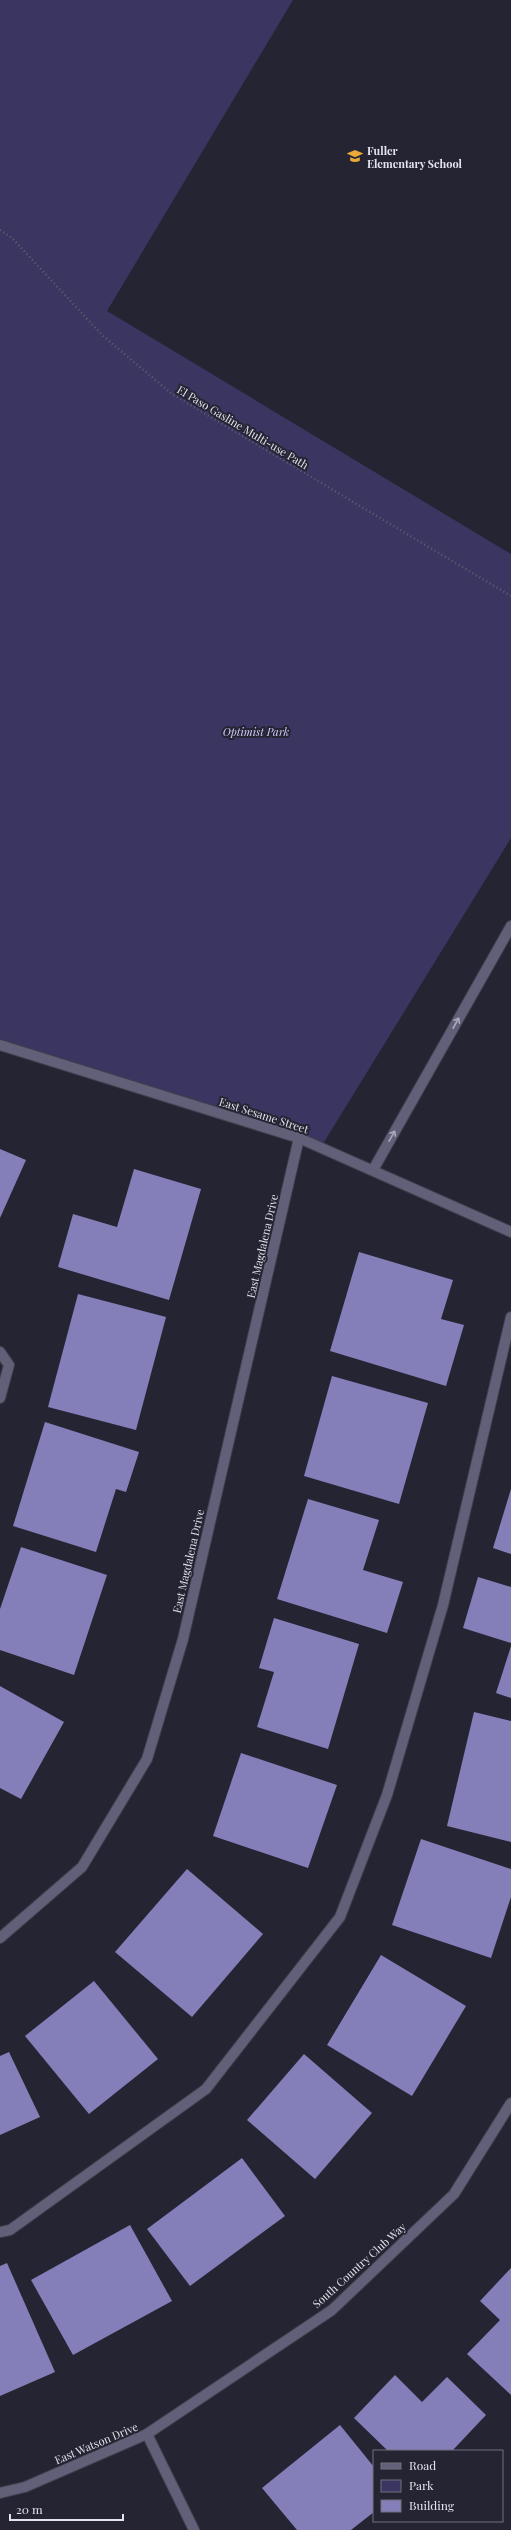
<svg xmlns="http://www.w3.org/2000/svg" width="511" height="2530" font-family="'Playfair Display',serif">
  <style>
    .green { fill: #3a3561 }
    .building { fill: #847fb9 }
    .lines { fill: none; stroke-linecap: round; stroke-linejoin: round }
    .service-casing { stroke: #403f4d; stroke-width: 12 }
    .minor-casing { stroke: #403f4d; stroke-width: 12 }
    .tertiary-casing { stroke: #403f4d; stroke-width: 12 }
    .path { stroke: #605f6d; stroke-width: 2.5; stroke-dasharray: 1 3; stroke-linecap: butt }
    .service { stroke: #626079; stroke-width: 10 }
    .minor { stroke: #626079; stroke-width: 10 }
    .tertiary { stroke: #626079; stroke-width: 10 }
    .oneway { stroke: #aaa9ba }
    .labels { text-anchor: middle; dominant-baseline: central; stroke-width: 4; stroke-linejoin: round; paint-order: stroke }
    .poi-label { font-size: 11px; font-weight: bold; fill: #e4e4ef; stroke: #252433; text-anchor: start }
    .street-label { font-size: 11px; fill: #e4e4ef; stroke: #252433 }
    .park-label { font-size: 11px; font-style: italic; fill: #cecbfe; stroke: #252433 }
  </style>
  <rect width="100%" height="100%" fill="#252433"/>
  <!-- green -->
  <path class="green" d="M 0,0 L 293,0 L 107,311 L 511,554 L 511,838 L 321,1147 L 0,1045 Z"/>
  <!-- building -->
  <g class="building">
    <path d="M 0,1149 L 26,1160 L 0,1218 Z"/>
    <path d="M 134,1169 L 201,1189 L 169,1300 L 58,1267 L 73,1214 L 117,1227 Z"/>
    <path d="M 359,1252 L 453,1280 L 441,1319 L 464,1325 L 446,1386 L 330,1351 Z"/>
    <path d="M 78,1294 L 166,1317 L 136,1430 L 48,1407 Z"/>
    <path d="M 332,1376 L 428,1403 L 399,1504 L 304,1476 Z"/>
    <path d="M 45,1422 L 139,1452 L 126,1492 L 116,1489 L 96,1552 L 13,1526 Z"/>
    <path d="M 511,1489 L 511,1554 L 493,1548 Z"/>
    <path d="M 308,1499 L 379,1520 L 363,1570 L 403,1582 L 387,1633 L 277,1599 Z"/>
    <path d="M 21,1547 L 107,1575 L 74,1675 L 0,1650 L 0,1609 Z"/>
    <path d="M 478,1577 L 511,1587 L 511,1643 L 463,1628 Z"/>
    <path d="M 274,1618 L 359,1644 L 328,1749 L 257,1727 L 274,1672 L 259,1668 Z"/>
    <path d="M 511,1646 L 511,1698 L 496,1693 Z"/>
    <path d="M 0,1686 L 64,1722 L 21,1799 L 0,1788 Z"/>
    <path d="M 474,1712 L 511,1721 L 511,1842 L 447,1826 Z"/>
    <path d="M 241,1753 L 337,1785 L 308,1868 L 213,1836 Z"/>
    <path d="M 421,1839 L 511,1869 L 511,1897 L 491,1958 L 392,1925 Z"/>
    <path d="M 187,1869 L 263,1934 L 192,2017 L 115,1952 Z"/>
    <path d="M 381,1955 L 466,2006 L 412,2096 L 327,2045 Z"/>
    <path d="M 94,1981 L 158,2059 L 89,2114 L 25,2036 Z"/>
    <path d="M 9,2052 L 40,2117 L 0,2135 L 0,2056 Z"/>
    <path d="M 304,2054 L 372,2113 L 315,2179 L 247,2120 Z"/>
    <path d="M 242,2158 L 285,2216 L 190,2286 L 147,2229 Z"/>
    <path d="M 130,2225 L 172,2301 L 73,2355 L 31,2280 Z"/>
    <path d="M 7,2263 L 55,2372 L 0,2396 L 0,2266 Z"/>
    <path d="M 511,2268 L 511,2395 L 467,2354 L 500,2320 L 480,2301 Z"/>
    <path d="M 395,2375 L 422,2402 L 447,2377 L 486,2415 L 452,2451 L 388,2451 L 354,2418 Z"/>
    <path d="M 340,2425 L 374,2467 L 374,2512 L 351,2530 L 297,2530 L 262,2488 Z"/>
  </g>
  <g class="lines">
    <!-- service casing -->
    <g class="service-casing">
      <g id="service">
        <path d="M 373,1170 L 511,926"/>
        <path d="M 0,1352 L 9,1365 L 0,1398"/>
        <path d="M 0,2232 L 10,2230 L 206,2089 L 340,1917 L 387,1795 L 443,1605 L 511,1317"/>
      </g>
    </g>
    <!-- minor casing -->
    <g class="minor-casing">
      <g id="minor">
        <path d="M 0,1045 L 299,1138 L 511,1232"/>
        <path d="M 0,1938 L 82,1867 L 147,1759 L 183,1639 L 299,1138"/>
        <path d="M 147,2434 L 194,2530"/>
      </g>
    </g>
    <!-- tertiary casing -->
    <g class="tertiary-casing">
      <path id="tertiary" d="M 0,2493 L 25,2487 L 147,2434 L 332,2310 L 454,2194 L 511,2103"/>
    </g>
    <!-- path -->
    <path class="path" d="M 0,230 L 12,238 L 103,336 L 172,394 L 511,596"/>
    <!-- service -->
    <use href="#service" class="service"/>
    <!-- minor -->
    <use href="#minor" class="minor"/>
    <!-- tertiary -->
    <use href="#tertiary" class="tertiary"/>
  </g>
  <!-- one-way arrows -->
  <defs><path id="oneway-shaft" d="M-6 0H5M1.5-3L5.5 0L1.5 3" fill="none" stroke-width="1.6" stroke-linecap="round" stroke-linejoin="round"/></defs>
  <g class="oneway">
    <use href="#oneway-shaft" transform="translate(456 1023) rotate(-61)"/>
    <use href="#oneway-shaft" transform="translate(392 1136) rotate(-60)"/>
  </g>
  <!-- icons -->
  <defs>
    <g id="school-bare" transform="scale(1.2)"><path d="M0-5L7-2L0 1L-7-2ZM-4 1L0 2.5L4 1V4Q0 6-4 4Z" fill="#eaaa38" stroke="#252433" stroke-width="2.5" paint-order="stroke"/></g>
  </defs>
  <g fill-rule="evenodd">
    <use href="#school-bare" x="355" y="156"/>
  </g>
  <g class="labels">
    <!-- poi labels -->
    <g class="poi-label">
      <text x="367" y="150">Fuller<tspan x="367" dy="13">Elementary School</tspan></text>
    </g>
    <!-- street labels -->
    <g class="street-label">
      <text transform="translate(243 427) rotate(31)">El Paso Gasline Multi-use Path</text>
      <text transform="translate(264 1115) rotate(18)">East Sesame Street</text>
      <text transform="translate(262 1246) rotate(-77)">East Magdalena Drive</text>
      <text transform="translate(188 1561) rotate(-77)">East Magdalena Drive</text>
      <text transform="translate(359 2265) rotate(-42)">South Country Club Way</text>
      <text transform="translate(96 2443) rotate(-23)">East Watson Drive</text>
    </g>
    <!-- park labels -->
    <g class="park-label">
      <text x="256" y="731">Optimist Park</text>
    </g>
  </g>
  <!-- legend -->
  <rect x="373" y="2450" width="130" height="72" fill="#252433" stroke="#71717e"/>
  <rect x="381" y="2463" width="20" height="6" fill="#626079" stroke="#71717e"/>
  <text x="409" y="2470" font-size="12" fill="#e4e4ef">Road</text>
  <rect x="381" y="2480" width="20" height="12" fill="#3a3561" stroke="#71717e"/>
  <text x="409" y="2490" font-size="12" fill="#e4e4ef">Park</text>
  <rect x="381" y="2500" width="20" height="12" fill="#847fb9" stroke="#71717e"/>
  <text x="409" y="2510" font-size="12" fill="#e4e4ef">Building</text>
  <!-- scale -->
  <path d="M10 2514v6h113v-6" fill="none" stroke="#e4e4ef" stroke-width="2"/>
  <text x="16" y="2514" font-size="12" fill="#e4e4ef" stroke="#252433" stroke-width="3" paint-order="stroke">20 m</text>
</svg>
